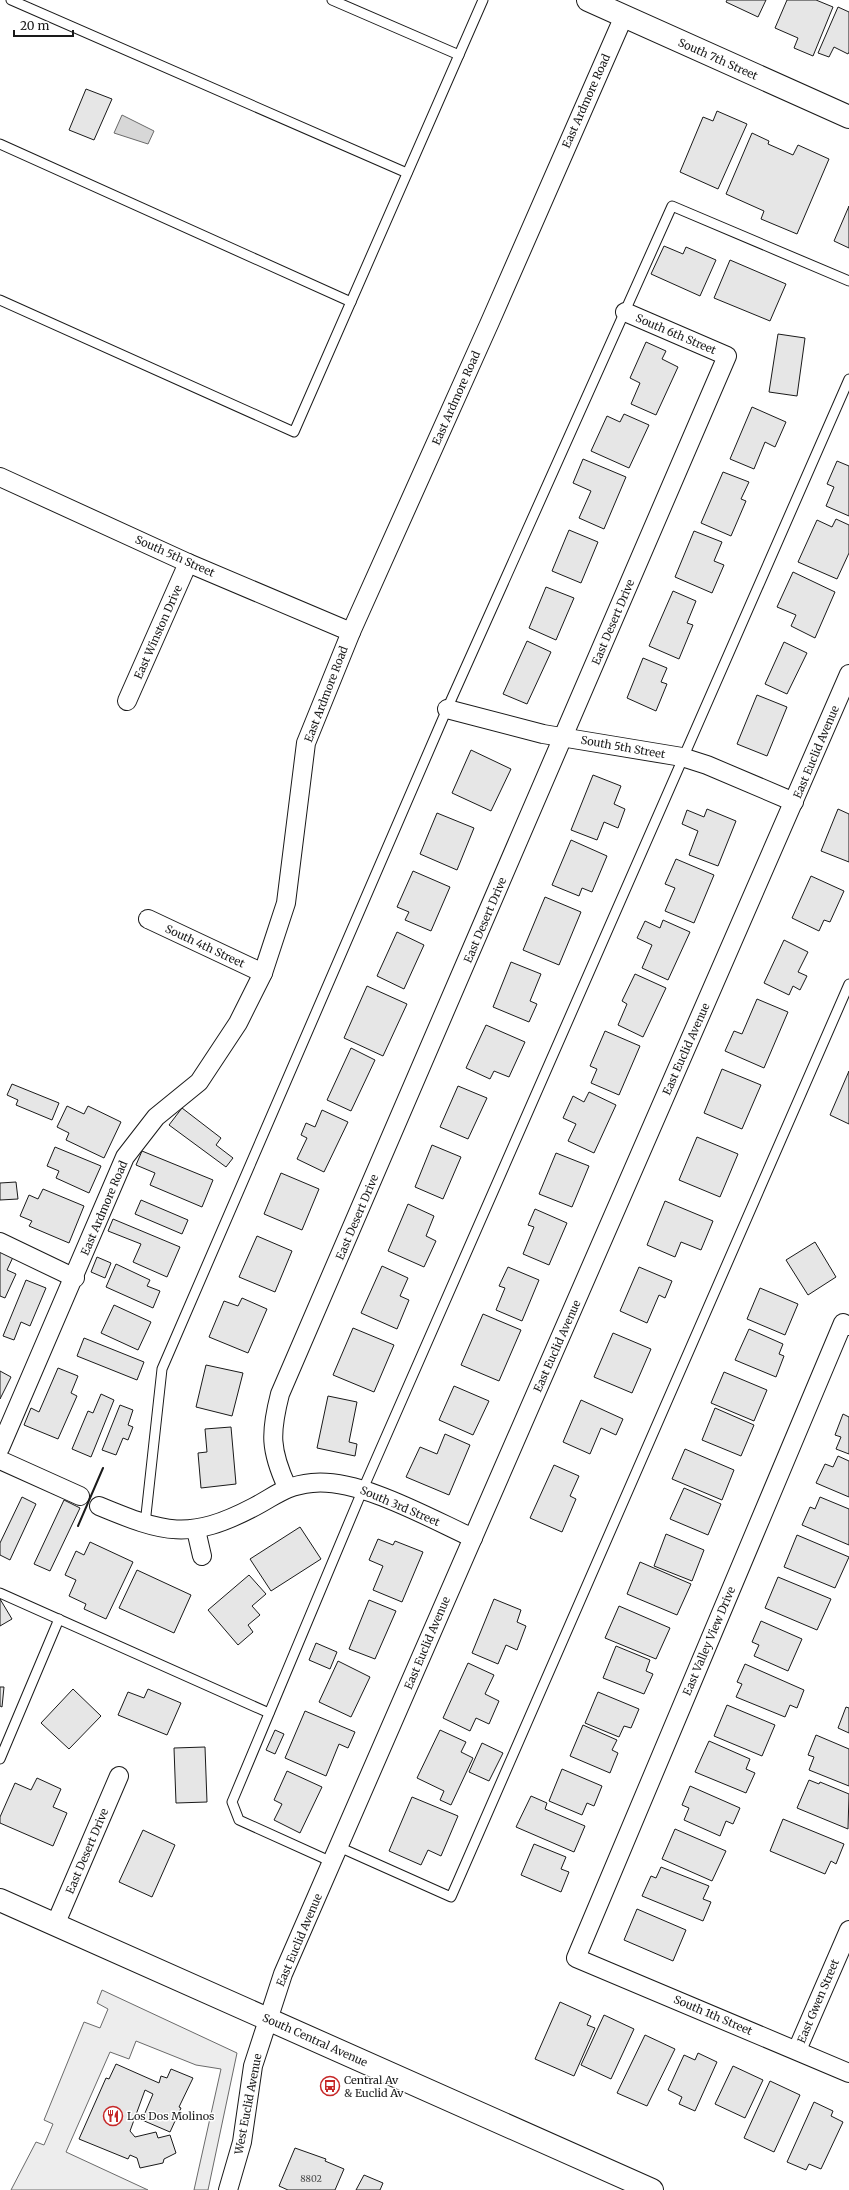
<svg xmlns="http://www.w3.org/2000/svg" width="849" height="2190" font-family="Merriweather,serif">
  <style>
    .built { fill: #ededed; stroke: #6a6a6a }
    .water { fill: #d7d7d7; stroke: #6a6a6a }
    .building { fill: #e6e6e6; stroke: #1a1a1a }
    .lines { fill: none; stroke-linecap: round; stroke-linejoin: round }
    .service-casing { stroke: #1a1a1a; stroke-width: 11 }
    .minor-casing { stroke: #1a1a1a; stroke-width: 20 }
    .secondary-casing { stroke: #1a1a1a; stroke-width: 24 }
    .service { stroke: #fff; stroke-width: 9 }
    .minor { stroke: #fff; stroke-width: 18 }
    .secondary { stroke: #fff; stroke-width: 22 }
    .wall { stroke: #1a1a1a; stroke-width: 2 }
    .labels { text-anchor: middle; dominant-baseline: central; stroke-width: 3; stroke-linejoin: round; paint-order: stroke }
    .number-label { font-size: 9px; fill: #4d4d4d }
    .street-label { font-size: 11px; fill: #1a1a1a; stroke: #fff }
    .poi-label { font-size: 11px; fill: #1a1a1a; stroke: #fff; text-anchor: start }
  </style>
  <rect width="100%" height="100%" fill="#fff"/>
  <!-- built -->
  <path class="built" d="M 102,1990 L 237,2053 L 208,2190 L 194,2190 L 221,2069 L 196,2065 L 136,2041 L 129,2059 L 110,2052 L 66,2152 L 148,2190 L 11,2190 L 36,2142 L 44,2145 L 53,2124 L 44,2120 L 84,2022 L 100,2028 L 108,2009 L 97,2003 Z"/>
  <!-- water -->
  <path class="water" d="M 122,115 L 154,131 L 148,144 L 114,133 Z"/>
  <!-- building -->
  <g class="building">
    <path d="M 727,0 L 766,0 L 758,17 L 726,2 Z"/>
    <path d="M 787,0 L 816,0 L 833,7 L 813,56 L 794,48 L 798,38 L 775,28 Z"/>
    <path d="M 838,7 L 849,12 L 849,52 L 848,54 L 834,47 L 829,57 L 818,53 Z"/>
    <path d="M 86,89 L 112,99 L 94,140 L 69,130 Z"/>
    <path d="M 717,111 L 747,124 L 718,189 L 680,172 L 703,117 L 713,121 Z"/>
    <path d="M 752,133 L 769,141 L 768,144 L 793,155 L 798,145 L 829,159 L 797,234 L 761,219 L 764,211 L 726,194 Z"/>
    <path d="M 849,206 L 849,248 L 834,241 Z"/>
    <path d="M 664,246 L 683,254 L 686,247 L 716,260 L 700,296 L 651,274 Z"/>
    <path d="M 730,260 L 786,284 L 770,321 L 714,298 Z"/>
    <path d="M 778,334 L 805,338 L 797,396 L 769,392 Z"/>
    <path d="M 646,342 L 666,351 L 662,359 L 678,367 L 656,415 L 631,404 L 640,383 L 630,378 Z"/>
    <path d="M 752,407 L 786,422 L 775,447 L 765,442 L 754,469 L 730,459 Z"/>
    <path d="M 624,414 L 649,425 L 629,468 L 591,451 L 607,416 L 620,422 Z"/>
    <path d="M 583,459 L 626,477 L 604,529 L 579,518 L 591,491 L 573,483 Z"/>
    <path d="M 837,461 L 849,466 L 849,516 L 826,506 L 834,487 L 827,484 Z"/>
    <path d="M 723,472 L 749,482 L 741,499 L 746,501 L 731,536 L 701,523 Z"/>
    <path d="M 836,519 L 849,525 L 849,553 L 837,579 L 798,562 L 817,520 L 832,527 Z"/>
    <path d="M 569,530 L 598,542 L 581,583 L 552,571 Z"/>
    <path d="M 694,531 L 722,542 L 714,561 L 724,565 L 712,593 L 675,577 Z"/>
    <path d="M 793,572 L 835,592 L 815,638 L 791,626 L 796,615 L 777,607 Z"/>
    <path d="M 546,587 L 574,598 L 556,640 L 529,628 Z"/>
    <path d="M 673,591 L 696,601 L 687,623 L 693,625 L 679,659 L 649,646 Z"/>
    <path d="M 527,641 L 551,652 L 527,704 L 503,694 Z"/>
    <path d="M 784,642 L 807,653 L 787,694 L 765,684 Z"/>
    <path d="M 643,658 L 667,668 L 661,682 L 667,684 L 656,711 L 627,698 Z"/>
    <path d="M 757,695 L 787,707 L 767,756 L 737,744 Z"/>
    <path d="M 471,750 L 511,769 L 491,811 L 452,793 Z"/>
    <path d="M 593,775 L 621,786 L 614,804 L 625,809 L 618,828 L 604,822 L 597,840 L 571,830 Z"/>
    <path d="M 707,809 L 736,821 L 718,866 L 689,855 L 698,831 L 682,824 L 687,810 L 704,817 Z"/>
    <path d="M 838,809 L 849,814 L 849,862 L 821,851 Z"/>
    <path d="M 437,813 L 474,828 L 457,870 L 420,854 Z"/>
    <path d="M 571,840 L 607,856 L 592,892 L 582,888 L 579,896 L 552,885 Z"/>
    <path d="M 676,859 L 714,875 L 694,923 L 665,911 L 675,888 L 665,884 Z"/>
    <path d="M 413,871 L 450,887 L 431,931 L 405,920 L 409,912 L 397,907 Z"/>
    <path d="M 811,876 L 844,891 L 830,922 L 824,920 L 819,931 L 792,918 Z"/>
    <path d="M 545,897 L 581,912 L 559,965 L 523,950 Z"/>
    <path d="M 663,920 L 690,932 L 668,980 L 642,968 L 652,945 L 637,938 L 645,921 L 660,928 Z"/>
    <path d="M 397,932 L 424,945 L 404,989 L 377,976 Z"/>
    <path d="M 784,940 L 808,952 L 798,972 L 807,976 L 800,990 L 793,986 L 789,995 L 764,983 Z"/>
    <path d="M 511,962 L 541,974 L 530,1001 L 537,1004 L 529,1022 L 493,1007 Z"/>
    <path d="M 635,974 L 666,988 L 643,1037 L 618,1025 L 627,1004 L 622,1001 Z"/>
    <path d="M 367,986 L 407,1004 L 383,1056 L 344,1038 Z"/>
    <path d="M 757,999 L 788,1012 L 764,1068 L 725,1051 L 734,1031 L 742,1034 Z"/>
    <path d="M 486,1025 L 525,1042 L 509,1077 L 494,1071 L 490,1079 L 466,1068 Z"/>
    <path d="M 605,1031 L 640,1046 L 619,1095 L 591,1083 L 597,1069 L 590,1066 Z"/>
    <path d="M 351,1048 L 375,1060 L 351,1111 L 327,1100 Z"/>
    <path d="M 722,1069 L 761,1085 L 742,1129 L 704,1113 Z"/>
    <path d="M 849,1071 L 849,1124 L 830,1115 Z"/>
    <path d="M 12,1084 L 59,1103 L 52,1120 L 16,1105 L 18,1100 L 7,1095 Z"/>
    <path d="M 458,1086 L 487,1098 L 468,1139 L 440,1127 Z"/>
    <path d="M 589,1092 L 616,1105 L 594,1153 L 568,1141 L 576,1124 L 563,1118 L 573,1096 L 584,1102 Z"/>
    <path d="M 67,1106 L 84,1114 L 88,1106 L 121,1122 L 104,1158 L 66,1140 L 69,1133 L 57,1127 Z"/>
    <path d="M 182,1108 L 221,1138 L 216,1145 L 233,1158 L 226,1167 L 169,1125 Z"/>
    <path d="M 322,1110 L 348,1122 L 324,1172 L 297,1159 L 307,1138 L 301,1135 L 306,1123 L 315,1127 Z"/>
    <path d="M 697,1137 L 738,1154 L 720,1197 L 679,1180 Z"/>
    <path d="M 432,1145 L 461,1157 L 443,1199 L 415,1187 Z"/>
    <path d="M 55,1147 L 101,1166 L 89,1193 L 56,1178 L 59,1171 L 47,1166 Z"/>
    <path d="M 142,1151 L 213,1180 L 202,1207 L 150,1185 L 155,1173 L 136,1165 Z"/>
    <path d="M 556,1153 L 589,1166 L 572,1207 L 539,1194 Z"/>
    <path d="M 281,1173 L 319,1189 L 302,1230 L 264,1214 Z"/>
    <path d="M 16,1182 L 18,1199 L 0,1200 L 0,1183 Z"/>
    <path d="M 43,1189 L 84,1206 L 69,1243 L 29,1226 L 32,1221 L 20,1216 L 29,1195 L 38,1199 Z"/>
    <path d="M 141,1200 L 188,1220 L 182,1234 L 135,1214 Z"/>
    <path d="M 665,1201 L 713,1221 L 701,1250 L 681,1242 L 675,1257 L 647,1245 Z"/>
    <path d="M 408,1204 L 434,1216 L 426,1236 L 436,1241 L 424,1267 L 388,1251 Z"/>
    <path d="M 535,1209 L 567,1223 L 549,1265 L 523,1254 L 534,1227 L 528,1225 Z"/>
    <path d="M 113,1219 L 180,1247 L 167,1277 L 133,1262 L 141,1244 L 108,1231 Z"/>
    <path d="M 257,1236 L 292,1251 L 275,1292 L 239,1277 Z"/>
    <path d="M 815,1242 L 836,1277 L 808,1295 L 786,1260 Z"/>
    <path d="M 0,1248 L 14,1255 L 7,1270 L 16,1274 L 5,1298 L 0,1296 Z"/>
    <path d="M 97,1257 L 111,1263 L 105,1278 L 91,1272 Z"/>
    <path d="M 116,1264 L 150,1280 L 147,1286 L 160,1291 L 153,1308 L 106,1287 Z"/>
    <path d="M 382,1266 L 408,1278 L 400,1296 L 409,1300 L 397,1329 L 361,1313 Z"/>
    <path d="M 508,1267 L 539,1280 L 522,1321 L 496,1310 L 505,1288 L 499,1286 Z"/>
    <path d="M 639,1267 L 672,1281 L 665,1298 L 659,1295 L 647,1323 L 620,1311 Z"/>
    <path d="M 26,1280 L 46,1288 L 30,1326 L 21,1322 L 14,1340 L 3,1336 Z"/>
    <path d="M 760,1288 L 798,1304 L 785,1335 L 747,1319 Z"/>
    <path d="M 242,1298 L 267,1309 L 248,1353 L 209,1337 L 224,1301 L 238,1306 Z"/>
    <path d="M 114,1305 L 151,1322 L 138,1350 L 101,1333 Z"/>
    <path d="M 483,1314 L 521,1330 L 499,1381 L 461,1365 Z"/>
    <path d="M 353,1328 L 394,1345 L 374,1392 L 333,1375 Z"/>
    <path d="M 749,1329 L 783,1344 L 779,1354 L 784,1356 L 776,1377 L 735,1360 Z"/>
    <path d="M 613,1333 L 651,1349 L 632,1393 L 594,1377 Z"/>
    <path d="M 84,1338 L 144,1362 L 137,1380 L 77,1356 Z"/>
    <path d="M 206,1365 L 243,1373 L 232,1416 L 196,1407 Z"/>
    <path d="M 58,1368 L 78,1376 L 71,1393 L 77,1396 L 58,1439 L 24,1425 L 31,1408 L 39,1412 Z"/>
    <path d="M 0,1371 L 11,1377 L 0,1399 Z"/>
    <path d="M 724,1372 L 767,1390 L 754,1421 L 711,1403 Z"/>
    <path d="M 454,1386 L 489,1401 L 473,1435 L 439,1420 Z"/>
    <path d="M 101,1394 L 114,1400 L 91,1457 L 72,1449 L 88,1411 L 93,1413 Z"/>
    <path d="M 328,1396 L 357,1402 L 349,1442 L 357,1444 L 355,1456 L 317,1448 Z"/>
    <path d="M 581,1400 L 623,1419 L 616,1435 L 601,1428 L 590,1454 L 563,1442 Z"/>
    <path d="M 120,1405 L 133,1410 L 128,1425 L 133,1427 L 128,1440 L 123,1438 L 116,1455 L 102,1450 Z"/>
    <path d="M 715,1408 L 754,1425 L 741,1456 L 702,1440 Z"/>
    <path d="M 843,1414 L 849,1417 L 849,1454 L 836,1449 L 841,1437 L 835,1435 Z"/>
    <path d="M 231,1427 L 236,1484 L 201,1488 L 198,1453 L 207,1452 L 205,1429 Z"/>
    <path d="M 445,1434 L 470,1445 L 449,1495 L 406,1477 L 420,1447 L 437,1454 Z"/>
    <path d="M 685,1449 L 734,1470 L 722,1500 L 672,1479 Z"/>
    <path d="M 838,1456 L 849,1461 L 849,1497 L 816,1483 L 825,1464 L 833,1467 Z"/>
    <path d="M 554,1465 L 579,1476 L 570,1496 L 576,1499 L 562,1532 L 530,1518 Z"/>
    <path d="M 684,1488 L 721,1504 L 708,1535 L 670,1519 Z"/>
    <path d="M 22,1497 L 36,1504 L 10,1560 L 0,1555 L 0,1543 Z"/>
    <path d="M 820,1497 L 849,1509 L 849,1545 L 802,1525 L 810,1507 L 815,1509 Z"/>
    <path d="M 64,1500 L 80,1508 L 50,1571 L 34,1564 Z"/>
    <path d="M 300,1527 L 321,1559 L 271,1591 L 250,1559 Z"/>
    <path d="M 666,1534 L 704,1550 L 692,1581 L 654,1566 Z"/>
    <path d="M 797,1535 L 849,1557 L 835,1588 L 784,1567 Z"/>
    <path d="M 378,1539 L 393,1545 L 395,1541 L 423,1552 L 402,1602 L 373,1590 L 383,1566 L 369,1560 Z"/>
    <path d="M 90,1542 L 133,1562 L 106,1619 L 84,1609 L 86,1604 L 69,1596 L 76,1580 L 65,1575 L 76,1551 L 84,1555 Z"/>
    <path d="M 640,1562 L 691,1584 L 677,1615 L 627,1594 Z"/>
    <path d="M 137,1570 L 191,1595 L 174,1633 L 119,1608 Z"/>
    <path d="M 249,1575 L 266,1594 L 252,1606 L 260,1615 L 248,1625 L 253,1632 L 238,1645 L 208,1610 Z"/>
    <path d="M 778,1577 L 831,1599 L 817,1630 L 765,1608 Z"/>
    <path d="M 0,1599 L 12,1619 L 0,1626 Z"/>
    <path d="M 494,1599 L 521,1610 L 517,1622 L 526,1626 L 517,1650 L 506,1645 L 498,1664 L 472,1653 Z"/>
    <path d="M 369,1600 L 396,1611 L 375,1659 L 349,1649 Z"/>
    <path d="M 619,1606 L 670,1628 L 656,1659 L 605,1638 Z"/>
    <path d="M 761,1621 L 802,1639 L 788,1671 L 754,1656 L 759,1645 L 752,1642 Z"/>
    <path d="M 316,1643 L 337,1652 L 330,1669 L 309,1660 Z"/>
    <path d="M 616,1646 L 650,1660 L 646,1671 L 653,1674 L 644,1694 L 603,1678 Z"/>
    <path d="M 338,1661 L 370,1677 L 351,1717 L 319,1702 Z"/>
    <path d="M 468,1663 L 494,1675 L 485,1694 L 499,1701 L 489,1724 L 476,1718 L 470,1731 L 443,1718 Z"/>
    <path d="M 745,1664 L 804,1690 L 797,1708 L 790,1705 L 785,1717 L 736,1697 L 742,1684 L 737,1682 Z"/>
    <path d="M 0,1687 L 4,1687 L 2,1707 L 0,1706 Z"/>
    <path d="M 73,1689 L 101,1716 L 69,1749 L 41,1723 Z"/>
    <path d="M 148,1689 L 181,1703 L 167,1735 L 118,1715 L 128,1692 L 144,1698 Z"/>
    <path d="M 598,1692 L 639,1709 L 631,1728 L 624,1726 L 619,1737 L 585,1723 Z"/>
    <path d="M 727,1705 L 775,1725 L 762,1756 L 714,1736 Z"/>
    <path d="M 846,1707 L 849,1708 L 849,1733 L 838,1728 Z"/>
    <path d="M 305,1711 L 355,1732 L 348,1748 L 339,1744 L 326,1776 L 285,1758 Z"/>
    <path d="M 583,1725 L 617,1740 L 612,1750 L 618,1753 L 610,1773 L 570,1756 Z"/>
    <path d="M 275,1730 L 284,1734 L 275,1754 L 266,1750 Z"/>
    <path d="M 440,1730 L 466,1742 L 461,1752 L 473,1758 L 451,1805 L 440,1800 L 444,1791 L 417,1778 Z"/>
    <path d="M 816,1735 L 849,1749 L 849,1786 L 809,1770 L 814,1757 L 808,1755 Z"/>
    <path d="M 709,1741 L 750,1759 L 746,1769 L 755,1773 L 746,1793 L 695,1772 Z"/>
    <path d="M 482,1743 L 503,1753 L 489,1781 L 469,1772 Z"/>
    <path d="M 205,1747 L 207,1802 L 176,1803 L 174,1748 Z"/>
    <path d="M 562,1769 L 602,1786 L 594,1806 L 587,1803 L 582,1815 L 549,1801 Z"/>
    <path d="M 287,1771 L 322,1787 L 300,1833 L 274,1820 L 282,1804 L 274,1800 Z"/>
    <path d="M 37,1778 L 61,1789 L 53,1807 L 67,1813 L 53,1846 L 0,1823 L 0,1817 L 15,1783 L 31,1790 Z"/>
    <path d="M 809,1780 L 819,1784 L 820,1782 L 849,1794 L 848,1829 L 797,1808 Z"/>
    <path d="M 690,1786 L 740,1808 L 733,1824 L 726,1821 L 720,1836 L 684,1820 L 689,1808 L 682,1805 Z"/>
    <path d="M 531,1796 L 547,1803 L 545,1809 L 585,1826 L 574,1852 L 516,1827 Z"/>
    <path d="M 412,1797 L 458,1816 L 441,1856 L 428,1850 L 421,1865 L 389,1851 Z"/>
    <path d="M 783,1819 L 844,1844 L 836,1864 L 831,1861 L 825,1874 L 770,1851 Z"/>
    <path d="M 675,1829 L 726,1851 L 712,1881 L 662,1859 Z"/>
    <path d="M 143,1830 L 175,1845 L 152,1897 L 119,1882 Z"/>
    <path d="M 534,1844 L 566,1857 L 561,1869 L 569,1872 L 561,1892 L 521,1875 Z"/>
    <path d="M 661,1867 L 709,1886 L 703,1899 L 711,1902 L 703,1921 L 642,1896 L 651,1876 L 656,1878 Z"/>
    <path d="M 637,1909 L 686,1930 L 673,1961 L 624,1940 Z"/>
    <path d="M 560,2002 L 591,2016 L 587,2025 L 595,2028 L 574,2076 L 535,2059 Z"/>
    <path d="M 604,2015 L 634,2029 L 611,2079 L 581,2065 Z"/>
    <path d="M 645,2035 L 675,2049 L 647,2106 L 617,2093 Z"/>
    <path d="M 698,2053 L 717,2062 L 695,2111 L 679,2104 L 682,2097 L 668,2090 L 684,2055 L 695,2060 Z"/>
    <path d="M 116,2064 L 159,2083 L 161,2076 L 167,2078 L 171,2069 L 193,2078 L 179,2107 L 181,2108 L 170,2132 L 142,2120 L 153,2094 L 145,2090 L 130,2131 L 135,2137 L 156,2132 L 158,2138 L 170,2135 L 176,2153 L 164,2159 L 163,2163 L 140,2168 L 137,2158 L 130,2155 L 128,2159 L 79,2139 L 106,2078 L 109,2079 Z"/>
    <path d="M 733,2066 L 763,2080 L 745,2118 L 715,2104 Z"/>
    <path d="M 770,2081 L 800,2095 L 774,2152 L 744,2138 Z"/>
    <path d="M 814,2102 L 833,2111 L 831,2116 L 843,2122 L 821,2169 L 809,2164 L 806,2170 L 787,2162 Z"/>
    <path d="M 295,2148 L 326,2159 L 325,2161 L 344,2169 L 335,2190 L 288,2190 L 279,2186 Z"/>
    <path d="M 364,2175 L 383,2183 L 380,2190 L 356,2190 Z"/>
  </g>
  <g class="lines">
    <!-- service casing -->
    <g class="service-casing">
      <g id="service">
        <path d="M 11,0 L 407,173"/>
        <path d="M 332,0 L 459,55"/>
        <path d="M 0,144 L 351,302"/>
        <path d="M 0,300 L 294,432 L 483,0"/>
        <path d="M 145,1524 L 162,1369 L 447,709 L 672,206 L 849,281"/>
        <path d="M 0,1593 L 269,1713"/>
        <path d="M 0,1759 L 59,1619"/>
        <path d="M 339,1847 L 451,1897 L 849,984"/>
        <path d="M 332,1862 L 239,1820 L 232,1802 L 363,1489 L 849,379"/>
      </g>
    </g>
    <!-- minor casing -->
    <g class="minor-casing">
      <g id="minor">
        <path d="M 0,477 L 188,563 L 351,632"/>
        <path d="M 127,701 L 188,563"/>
        <path d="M 447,709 L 543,734 L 682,757 L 707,765 L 794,802"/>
        <path d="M 148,919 L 263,973"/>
        <path d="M 0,1242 L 75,1278"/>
        <path d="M 849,1326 L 843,1323 L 576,1958 L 849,2073"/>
        <path d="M 0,1448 L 125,1157 L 156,1117 L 199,1082 L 238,1023 L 263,973 L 286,903 L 306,743 L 351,632 L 490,322 L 624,16"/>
        <path d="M 0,1460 L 80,1496"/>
        <path d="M 287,1487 C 270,1450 270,1433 280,1394 L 727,356 L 625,312"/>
        <path d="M 99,1506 C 164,1533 189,1541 254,1507 C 277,1495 284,1486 312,1483 C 359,1478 429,1518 473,1538"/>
        <path d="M 196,1530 L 202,1556"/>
        <path d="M 55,1925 L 119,1776"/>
        <path d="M 797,2050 L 849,1930"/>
        <path d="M 228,2190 L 242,2142 L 253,2066 L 283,1974 L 849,674"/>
      </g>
    </g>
    <!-- secondary casing -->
    <g class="secondary-casing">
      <g id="secondary">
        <path d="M 588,0 L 849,117"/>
        <path d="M 0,1900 L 652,2190"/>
      </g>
    </g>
    <!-- service -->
    <use href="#service" class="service"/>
    <!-- minor -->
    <use href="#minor" class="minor"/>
    <!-- secondary -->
    <use href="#secondary" class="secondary"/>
    <!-- wall -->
    <path class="wall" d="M 78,1526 L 103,1468"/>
  </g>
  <!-- icons -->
  <defs>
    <g id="bus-ring" transform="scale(1)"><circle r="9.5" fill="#fff" stroke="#c62828" stroke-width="1.5"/><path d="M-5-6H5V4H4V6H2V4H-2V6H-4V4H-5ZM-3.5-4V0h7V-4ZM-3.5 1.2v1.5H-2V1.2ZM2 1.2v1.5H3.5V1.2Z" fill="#c62828"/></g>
    <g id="restaurant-ring" transform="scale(1)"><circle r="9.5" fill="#fff" stroke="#c62828" stroke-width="1.5"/><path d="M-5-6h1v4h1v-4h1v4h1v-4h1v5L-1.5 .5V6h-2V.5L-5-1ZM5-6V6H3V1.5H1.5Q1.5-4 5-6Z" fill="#c62828"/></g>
  </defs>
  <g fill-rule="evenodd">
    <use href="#bus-ring" x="330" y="2086"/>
    <use href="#restaurant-ring" x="113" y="2116"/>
  </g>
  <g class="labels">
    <!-- number labels -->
    <g class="number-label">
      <text x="311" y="2178">8802</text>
    </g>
    <!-- street labels -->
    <g class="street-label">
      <text transform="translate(718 59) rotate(24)">South 7th Street</text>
      <text transform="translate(586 101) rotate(-66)">East Ardmore Road</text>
      <text transform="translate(676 334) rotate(23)">South 6th Street</text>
      <text transform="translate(456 398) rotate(-66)">East Ardmore Road</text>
      <text transform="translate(175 556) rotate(24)">South 5th Street</text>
      <text transform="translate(613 622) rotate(-67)">East Desert Drive</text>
      <text transform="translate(158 632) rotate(-66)">East Winston Drive</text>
      <text transform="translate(326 694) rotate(-69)">East Ardmore Road</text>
      <text transform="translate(623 747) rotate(10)">South 5th Street</text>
      <text transform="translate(816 752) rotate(-67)">East Euclid Avenue</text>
      <text transform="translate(485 920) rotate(-67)">East Desert Drive</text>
      <text transform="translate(205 946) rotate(25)">South 4th Street</text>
      <text transform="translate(686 1049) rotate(-66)">East Euclid Avenue</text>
      <text transform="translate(104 1208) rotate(-67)">East Ardmore Road</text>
      <text transform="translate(357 1217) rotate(-67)">East Desert Drive</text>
      <text transform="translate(557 1346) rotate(-66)">East Euclid Avenue</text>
      <text transform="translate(400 1506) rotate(23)">South 3rd Street</text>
      <text transform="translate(709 1641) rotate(-67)">East Valley View Drive</text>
      <text transform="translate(427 1643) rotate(-67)">East Euclid Avenue</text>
      <text transform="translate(87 1851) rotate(-67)">East Desert Drive</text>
      <text transform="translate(299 1940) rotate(-67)">East Euclid Avenue</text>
      <text transform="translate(818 2001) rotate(-67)">East Gwen Street</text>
      <text transform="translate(713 2015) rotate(23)">South 1th Street</text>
      <text transform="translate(315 2040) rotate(24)">South Central Avenue</text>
      <text transform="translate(248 2104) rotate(-79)">West Euclid Avenue</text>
    </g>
    <!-- poi labels -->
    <g class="poi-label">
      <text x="344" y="2080">Central Av<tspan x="344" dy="13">&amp; Euclid Av</tspan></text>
      <text x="127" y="2116">Los Dos Molinos</text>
    </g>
  </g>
  <!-- scale -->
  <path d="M14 30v6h59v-6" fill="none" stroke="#1a1a1a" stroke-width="2"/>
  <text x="20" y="30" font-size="12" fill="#1a1a1a" stroke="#ffffff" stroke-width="3" paint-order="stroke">20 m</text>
</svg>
